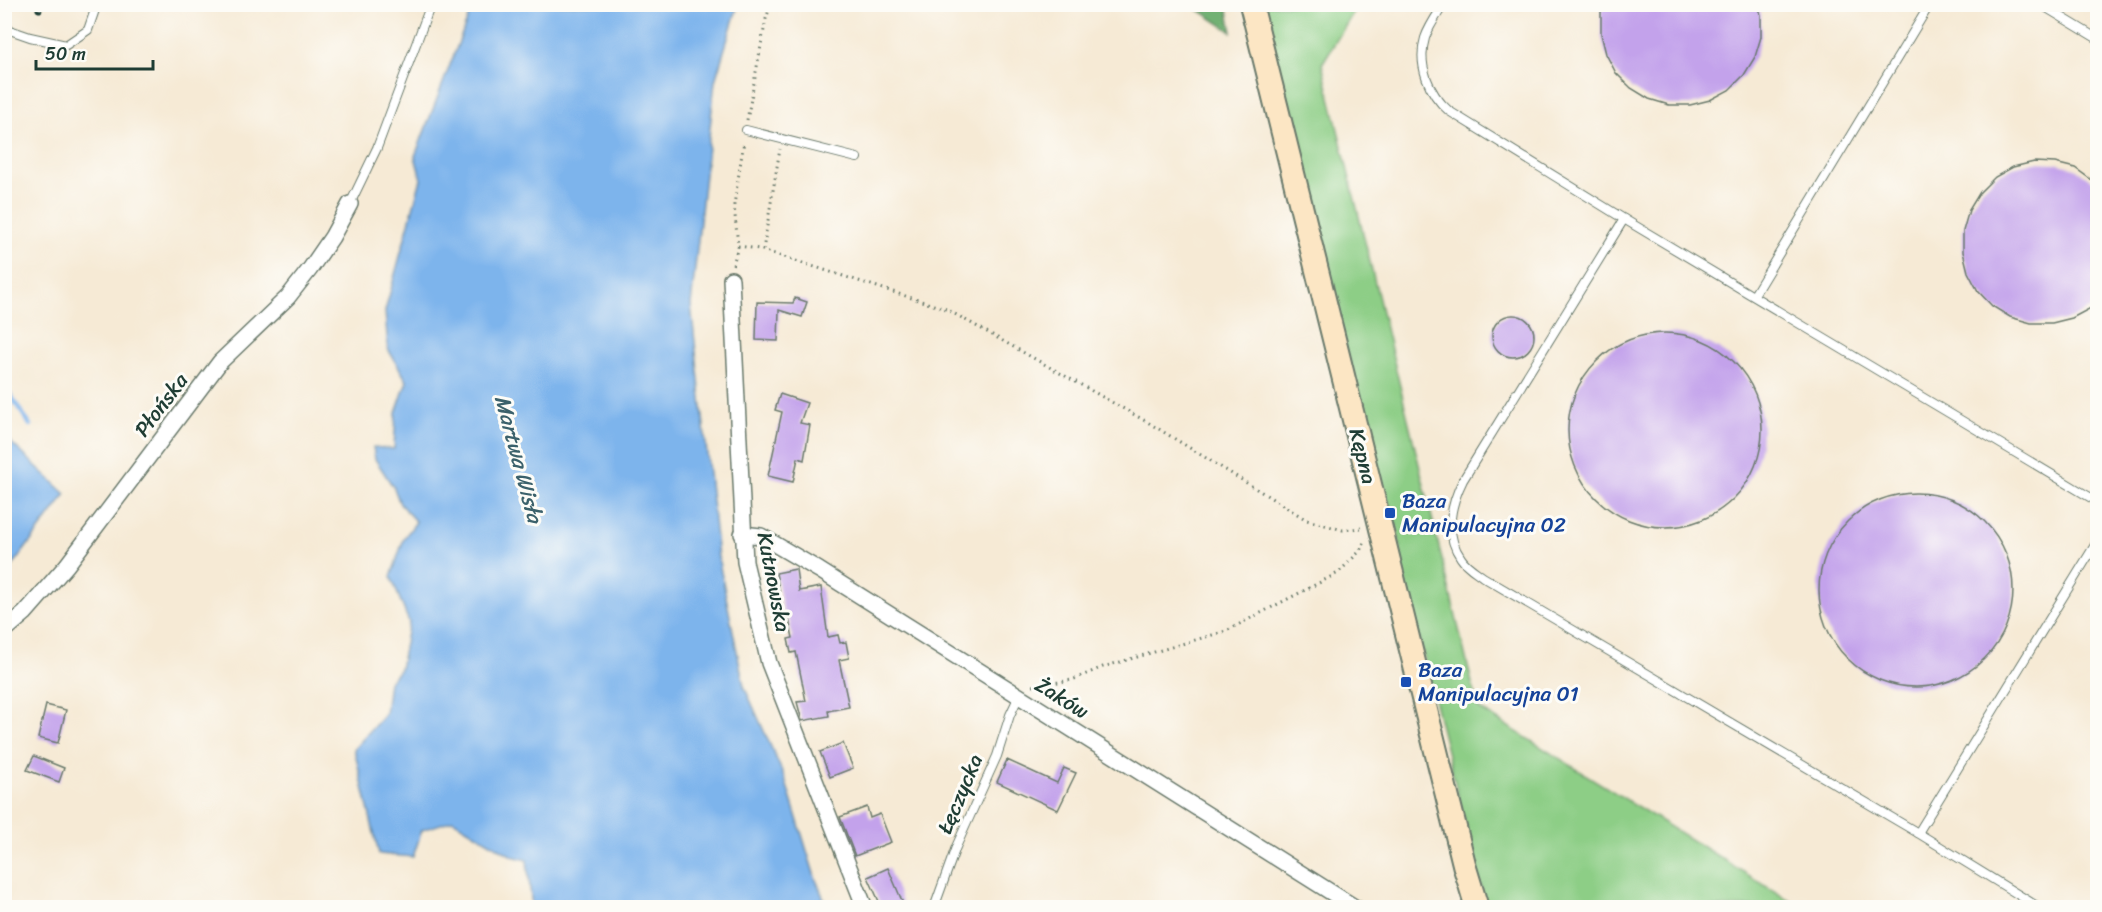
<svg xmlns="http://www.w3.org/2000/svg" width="2102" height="912" font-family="Sriracha,sans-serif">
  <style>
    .green { fill: #8dce86; stroke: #56865d; stroke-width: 1.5 }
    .forest { fill: #72b173; stroke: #487754; stroke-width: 1.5 }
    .water { fill: #7db4ec; stroke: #4e7890; stroke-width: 1.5 }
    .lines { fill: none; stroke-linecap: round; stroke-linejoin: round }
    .stream { stroke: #7db4ec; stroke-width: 4.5 }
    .building { fill: #c3a2eb }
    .lane-casing { stroke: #6a7a6c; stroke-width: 10 }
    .street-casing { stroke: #6a7a6c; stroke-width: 18 }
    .secondary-casing { stroke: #6a7a6c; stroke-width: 26 }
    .path { stroke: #6a7a6c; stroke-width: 3; stroke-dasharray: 1.5 4.5; stroke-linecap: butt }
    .lane { stroke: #fff; stroke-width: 8 }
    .street { stroke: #fff; stroke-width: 15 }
    .secondary { stroke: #fce6c4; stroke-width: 22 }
    .rail-casing { stroke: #1f3d34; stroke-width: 7 }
    .rail { stroke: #fdfcf7; stroke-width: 4.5; stroke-dasharray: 14; stroke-linecap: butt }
    .transit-dot { fill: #1a4fb4; stroke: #fdfcf7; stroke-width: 2 }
    .labels { text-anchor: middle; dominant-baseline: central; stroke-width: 6; stroke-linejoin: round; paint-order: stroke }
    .street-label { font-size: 21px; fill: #1f3d34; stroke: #fdfcf7 }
    .transit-label { font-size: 21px; fill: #164399; stroke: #fdfcf7; text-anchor: start }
    .water-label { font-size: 22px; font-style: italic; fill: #3b616b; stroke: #fdfcf7 }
  </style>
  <rect width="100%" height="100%" fill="#fdfcf7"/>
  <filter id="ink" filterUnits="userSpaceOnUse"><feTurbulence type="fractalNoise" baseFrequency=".0167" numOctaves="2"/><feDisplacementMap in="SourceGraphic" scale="12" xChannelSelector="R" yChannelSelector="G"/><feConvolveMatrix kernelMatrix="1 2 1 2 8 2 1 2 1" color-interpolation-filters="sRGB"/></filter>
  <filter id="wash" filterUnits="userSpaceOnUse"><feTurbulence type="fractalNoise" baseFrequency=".008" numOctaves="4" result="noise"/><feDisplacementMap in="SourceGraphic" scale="24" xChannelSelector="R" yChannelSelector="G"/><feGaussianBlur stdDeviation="1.35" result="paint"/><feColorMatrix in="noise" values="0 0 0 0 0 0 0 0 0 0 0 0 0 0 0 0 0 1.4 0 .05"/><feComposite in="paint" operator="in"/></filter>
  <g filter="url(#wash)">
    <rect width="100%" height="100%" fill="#f6ead5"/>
    <!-- green -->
    <path class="green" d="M 1260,5 L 1358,5 L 1322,64 L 1478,708 L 1800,907 L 1486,907 L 1402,571 C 1401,533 1391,506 1377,471 Z"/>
    <!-- forest -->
    <path class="forest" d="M 1191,5 L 1227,5 L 1232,32 Z"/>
    <!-- water -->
    <g class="water">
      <path d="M 473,5 L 738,5 L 715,81 L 691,305 L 718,557 L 744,686 L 784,776 L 815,877 L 827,907 L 532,907 L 527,860 L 512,856 L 453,820 L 422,830 L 413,857 L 379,854 L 354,749 L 385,714 L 389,682 L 400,669 L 409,622 L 391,577 L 404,538 L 416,522 L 400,504 L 394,488 L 375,459 L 373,447 L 394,449 L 396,413 L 407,381 L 388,349 L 385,311 L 421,179 L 415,156 Z"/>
      <path d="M 5,437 L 66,494 L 5,576 L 4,576 Z"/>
    </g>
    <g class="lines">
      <!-- stream -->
      <path class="stream" d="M 4,385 L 30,425"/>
    </g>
    <g id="blocks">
      <!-- building -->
      <g class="building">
        <path d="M 1603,4 L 1758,4 L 1761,15 L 1761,37 L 1755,57 L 1744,75 L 1729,90 L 1710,100 L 1690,105 L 1669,105 L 1649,99 L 1631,88 L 1616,73 L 1606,54 L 1601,34 L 1601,12 Z"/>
        <path d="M 2034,162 L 2055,163 L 2075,168 L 2097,184 L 2097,301 L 2091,308 L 2072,318 L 2052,323 L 2031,323 L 2010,317 L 1992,306 L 1978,291 L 1968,272 L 1963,252 L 1963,231 L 1969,210 L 1980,192 L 1995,177 L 2013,167 Z"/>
        <path d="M 795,298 L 807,302 L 802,317 L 779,310 L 778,341 L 756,340 L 757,302 L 793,303 Z"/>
        <circle cx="1513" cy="336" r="21"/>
        <circle cx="1665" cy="430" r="97"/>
        <path d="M 780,394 L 807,403 L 800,423 L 810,425 L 804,460 L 798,458 L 793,482 L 768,476 L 782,412 L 775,410 Z"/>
        <circle cx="1916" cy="590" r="97"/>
        <path d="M 796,569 L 799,591 L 821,587 L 828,637 L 838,635 L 840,643 L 846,642 L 849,658 L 839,660 L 849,707 L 828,711 L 829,716 L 802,721 L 797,702 L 806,701 L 796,652 L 791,653 L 788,639 L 793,638 L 788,615 L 784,616 L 776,573 Z"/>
        <path d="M 46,705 L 66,710 L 58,743 L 38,738 Z"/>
        <path d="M 843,743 L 853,768 L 830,777 L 820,752 Z"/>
        <path d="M 34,756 L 64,768 L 59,782 L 27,770 Z"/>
        <path d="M 1007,760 L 1057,783 L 1064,768 L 1076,773 L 1058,810 L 997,782 Z"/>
        <path d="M 867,807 L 870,818 L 880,814 L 891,842 L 855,856 L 840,817 Z"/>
        <path d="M 888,868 L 905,908 L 882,908 L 868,877 Z"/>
      </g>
    </g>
  </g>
  <g filter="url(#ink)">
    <use href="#blocks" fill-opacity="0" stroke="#6a7a6c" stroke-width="1.5"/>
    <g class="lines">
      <!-- lane casing -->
      <g class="lane-casing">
        <g id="lane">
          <path d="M 1444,4 C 1437,15 1429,26 1425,38 C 1417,65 1429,94 1449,111 L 1624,219 L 2098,502"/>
          <path d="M 2040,4 L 2098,39"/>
          <path d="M 4,28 L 30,37 L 66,45 L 88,30 L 97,4"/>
          <path d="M 746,130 L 857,158"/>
          <path d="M 350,204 L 377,148 L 431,4"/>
          <path d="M 1624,219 L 1463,480 C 1451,504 1444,534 1461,558 C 1466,566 1475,571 1483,577 L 1918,833"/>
          <path d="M 1754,295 L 1930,4"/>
          <path d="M 934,908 L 956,847 L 997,756 L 1010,715 L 1019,696"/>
          <path d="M 2040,908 L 1918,833 L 2098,540"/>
        </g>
      </g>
      <!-- street casing -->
      <g class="street-casing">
        <g id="street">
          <path d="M 731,279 L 745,562 L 769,663 L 865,908"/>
          <path d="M 742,534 L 761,536 L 819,570 L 1356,908"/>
          <path d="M 4,631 L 25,613 L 67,565 L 220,362 L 288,297 L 310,269 L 332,237 L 350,204"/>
        </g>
      </g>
      <!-- secondary casing -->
      <g class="secondary-casing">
        <path id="secondary" d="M 1251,4 L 1465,868 L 1477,908"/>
      </g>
      <!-- path -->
      <g class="path">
        <path d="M 747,120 L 766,19 L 771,4"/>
        <path d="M 738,246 L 759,249 L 946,309 L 1149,423 L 1307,520 L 1343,530 L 1361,528"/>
        <path d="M 763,250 L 780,149"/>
        <path d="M 733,265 L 738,246 L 734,205 L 744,141"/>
        <path d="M 1033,686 L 1072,680 L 1103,667 L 1226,631 L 1338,573 L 1360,551 L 1364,542"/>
      </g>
      <!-- lane -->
      <use href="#lane" class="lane"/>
      <!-- street -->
      <use href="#street" class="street"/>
      <!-- secondary -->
      <use href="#secondary" class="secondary"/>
      <!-- rail casing -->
      <g class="rail-casing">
        <path id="rail" d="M 39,9 L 40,4"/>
      </g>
      <!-- rail -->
      <use href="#rail" class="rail"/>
    </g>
  </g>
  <!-- markers -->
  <g class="transit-dot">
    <rect x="1384" y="507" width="12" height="12" rx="3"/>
    <rect x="1400" y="676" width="12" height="12" rx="3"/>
  </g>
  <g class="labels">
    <!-- street labels -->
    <g class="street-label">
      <text transform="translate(161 405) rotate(-53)">Płońska</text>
      <text transform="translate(1363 456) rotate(76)">Kępna</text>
      <text transform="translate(774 582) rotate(79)">Kutnowska</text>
      <text transform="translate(1062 698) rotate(32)">Żaków</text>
      <text transform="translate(960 794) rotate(-67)">Łęczycka</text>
    </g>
    <!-- transit labels -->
    <g class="transit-label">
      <text x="1402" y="501">Baza<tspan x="1402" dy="24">Manipulacyjna 02</tspan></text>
      <text x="1418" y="670">Baza<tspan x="1418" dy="24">Manipulacyjna 01</tspan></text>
    </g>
    <!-- water labels -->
    <g class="water-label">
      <text transform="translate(519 459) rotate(75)">Martwa Wisła</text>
    </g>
  </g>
  <!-- margin -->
  <rect width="2102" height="912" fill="none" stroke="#fdfcf7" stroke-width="24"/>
  <!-- scale -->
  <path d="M36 60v9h117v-9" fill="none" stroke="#1f3d34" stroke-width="3"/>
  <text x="45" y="60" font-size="18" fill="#1f3d34" stroke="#fdfcf7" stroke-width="4.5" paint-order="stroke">50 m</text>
</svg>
